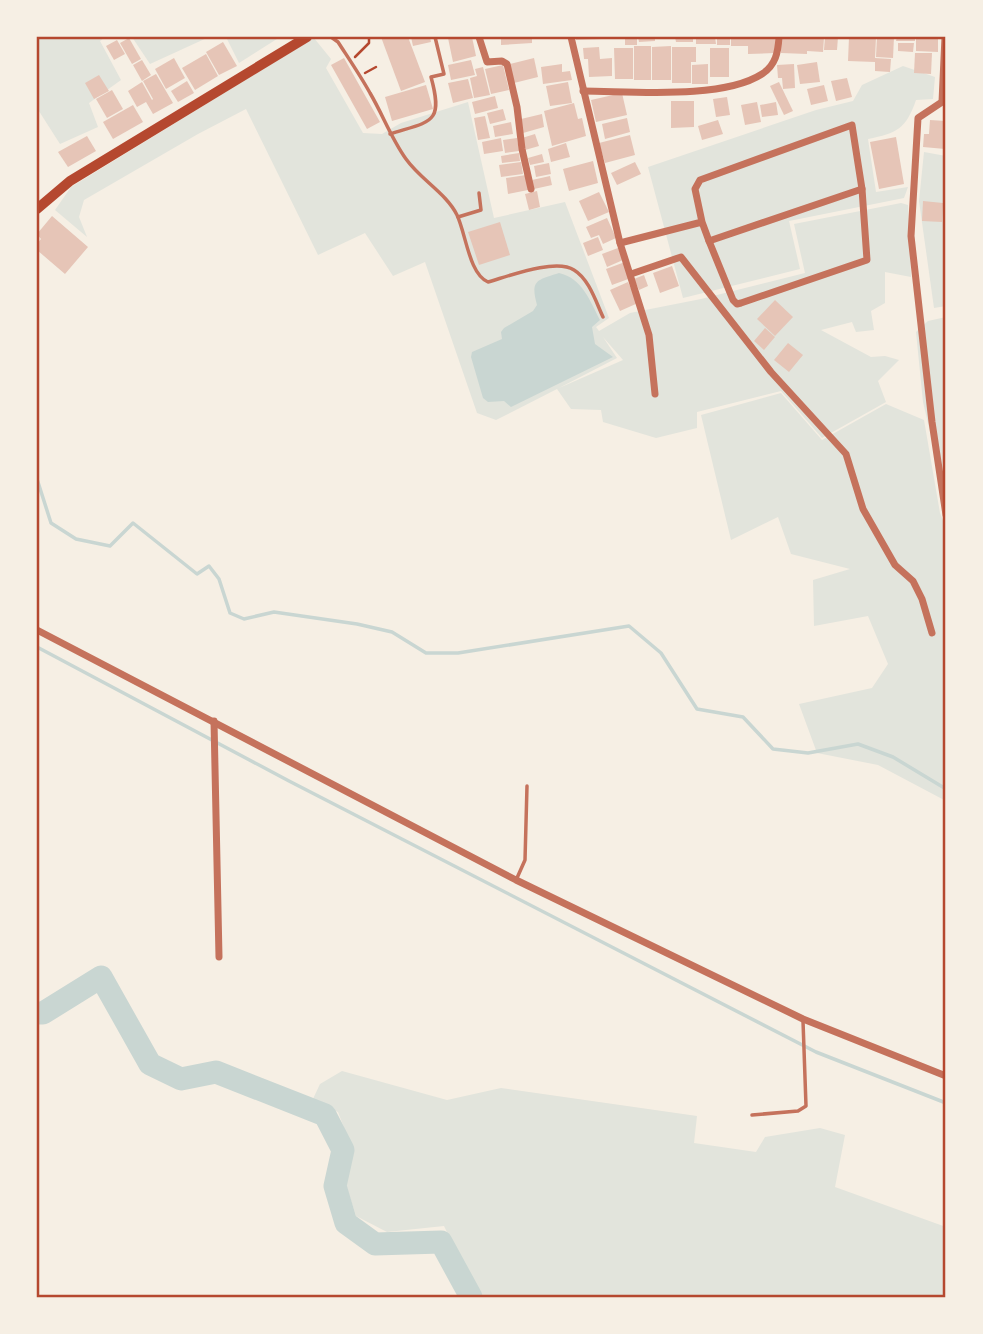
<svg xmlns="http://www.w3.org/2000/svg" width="983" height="1334" font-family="'Fira Sans Condensed',sans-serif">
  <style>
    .green { fill: #e2e4dc; fill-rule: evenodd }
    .water { fill: #c9d6d2 }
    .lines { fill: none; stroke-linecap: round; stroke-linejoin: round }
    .stream { stroke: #c9d6d2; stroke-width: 3.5 }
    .river { stroke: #c9d6d2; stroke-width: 23 }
    .building { fill: #e6c5b7 }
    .path { stroke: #b5482f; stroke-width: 2.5 }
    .service { stroke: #c5725c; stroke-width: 3.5 }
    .minor { stroke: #c5725c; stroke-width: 7 }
    .primary { stroke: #b5482f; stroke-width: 10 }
    .neatline { fill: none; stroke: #b5482f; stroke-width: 2.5 }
  </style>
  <rect width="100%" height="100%" fill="#f6efe4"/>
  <!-- green -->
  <g class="green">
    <path d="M 37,37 L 105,37 L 100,41 L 121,80 L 89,103 L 98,127 L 60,144 L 37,108 Z"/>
    <path d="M 132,37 L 209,37 L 150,64 Z"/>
    <path d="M 226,37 L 280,37 L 239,63 Z"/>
    <path d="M 314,38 L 331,59 L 326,68 L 363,133 L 382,134 L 401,123 L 468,102 L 494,218 L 565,202 L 609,318 L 596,327 L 599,331 L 630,313 L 701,299 L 805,273 L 794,224 L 901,203 L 908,205 L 911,277 L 885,272 L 885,303 L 871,311 L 874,330 L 856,332 L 852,322 L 821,330 L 871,357 L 885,356 L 899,360 L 878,381 L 886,402 L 822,438 L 781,391 L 697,412 L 697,428 L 656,438 L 603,422 L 601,410 L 571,409 L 557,389 L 496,420 L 477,413 L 425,262 L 393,276 L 365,233 L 318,255 L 246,109 L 198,134 L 84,200 L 79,217 L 87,237 L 55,210 L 71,187 ZM 603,337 L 623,360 L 559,388 L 617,358 Z"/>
    <path d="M 903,66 L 935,77 L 933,99 L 916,100 C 906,129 897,133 868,139 L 876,192 L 908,187 L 904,198 L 789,221 L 800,269 L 683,298 L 648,167 L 816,110 L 853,101 L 862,85 Z"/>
    <path d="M 924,152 L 946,156 L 946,306 L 934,308 L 919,201 Z"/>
    <path d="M 946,317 L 946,500 L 923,402 L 916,332 L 928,321 Z"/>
    <path d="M 781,393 L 822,440 L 886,404 L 924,420 L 940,513 L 946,528 L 946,801 L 878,765 L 817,753 L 799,704 L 872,688 L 888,664 L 868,616 L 814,626 L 813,580 L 850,569 L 791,554 L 778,517 L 731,540 L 701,415 Z"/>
    <path d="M 342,1071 L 447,1100 L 501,1088 L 697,1116 L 694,1143 L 756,1152 L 765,1137 L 820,1128 L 845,1135 L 835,1187 L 946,1227 L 946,1297 L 478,1297 L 444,1226 L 387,1232 L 356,1216 L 346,1185 L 353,1151 L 338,1112 L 312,1101 L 320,1084 Z"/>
  </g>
  <!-- water -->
  <path class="water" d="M 559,273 C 582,278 590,301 600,320 L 592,327 L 595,344 L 613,357 L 511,407 L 504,401 L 488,402 L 483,398 L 471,357 L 472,352 L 502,339 L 501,332 L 504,328 L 533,311 L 537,305 C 530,280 537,280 559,273 Z"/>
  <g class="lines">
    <!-- stream -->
    <g class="stream">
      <path d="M 37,479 L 51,523 L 76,539 L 110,546 L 133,523 L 197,574 L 209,566 L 219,579 L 230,613 L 244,619 L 274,612 L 357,624 L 392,632 L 426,653 L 458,653 L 629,626 L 661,653 L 697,709 L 743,717 L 773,749 L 808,753 L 858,744 L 893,757 L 946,789"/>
      <path d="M 37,647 L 289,781 L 816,1052 L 946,1103"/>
    </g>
    <!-- river -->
    <path class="river" d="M 37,1013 L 43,1013 L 101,977 L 150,1064 L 181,1079 L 216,1072 L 325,1115 L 343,1150 L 335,1186 L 346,1223 L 375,1244 L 441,1242 L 471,1297"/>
  </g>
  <!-- building -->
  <g class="building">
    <path d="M 381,37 L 408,37 L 425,82 L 401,91 Z"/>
    <path d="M 411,37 L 430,37 L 431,42 L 413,46 Z"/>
    <path d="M 452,37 L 472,37 L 476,56 L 453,62 L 448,38 Z"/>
    <path d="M 501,37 L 532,37 L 532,43 L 501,45 Z"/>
    <path d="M 576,37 L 602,37 L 602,39 L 576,40 Z"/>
    <rect x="625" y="37" width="12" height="8"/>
    <path d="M 638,37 L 655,37 L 655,41 L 639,42 Z"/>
    <path d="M 675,37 L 693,37 L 693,42 L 676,42 Z"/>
    <path d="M 696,37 L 715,37 L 716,44 L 696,44 Z"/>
    <rect x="717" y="37" width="13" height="8"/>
    <path d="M 731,37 L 775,37 L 775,53 L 748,54 L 748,46 L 731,46 Z"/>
    <path d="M 781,37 L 824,37 L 823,52 L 807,51 L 807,54 L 781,53 Z"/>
    <path d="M 825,37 L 838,37 L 837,50 L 824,50 Z"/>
    <path d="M 849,37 L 876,37 L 875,58 L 891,59 L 890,72 L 875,71 L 875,62 L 848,61 Z"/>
    <path d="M 877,37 L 894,37 L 893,58 L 876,57 Z"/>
    <path d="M 897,37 L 915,37 L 915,41 L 896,41 Z"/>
    <path d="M 129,38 L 141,59 L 132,64 L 120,43 Z"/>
    <path d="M 916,38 L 938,39 L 938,52 L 916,51 Z"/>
    <path d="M 117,40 L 125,54 L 114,60 L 106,46 Z"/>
    <path d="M 223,42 L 237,66 L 219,75 L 206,52 Z"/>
    <path d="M 898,43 L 914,43 L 913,52 L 898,51 Z"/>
    <rect x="634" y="46" width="17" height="34"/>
    <path d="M 671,46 L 671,80 L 652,80 L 652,47 Z"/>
    <path d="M 599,47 L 600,59 L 612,58 L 612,76 L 589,77 L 588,59 L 584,59 L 583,48 Z"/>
    <path d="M 672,47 L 696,47 L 696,62 L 691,62 L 691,83 L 672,83 Z"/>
    <path d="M 614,48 L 633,48 L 633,79 L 615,79 Z"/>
    <rect x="710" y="48" width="19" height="29"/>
    <path d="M 915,53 L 932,53 L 931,74 L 914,73 Z"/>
    <path d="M 206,54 L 218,76 L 195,90 L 182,68 Z"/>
    <path d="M 174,58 L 185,78 L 166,89 L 155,69 Z"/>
    <path d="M 344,58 L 380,122 L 367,129 L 331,65 Z"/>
    <path d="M 534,58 L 538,77 L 514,83 L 510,64 Z"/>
    <path d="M 142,60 L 151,75 L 142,81 L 133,65 Z"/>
    <path d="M 471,60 L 475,75 L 451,80 L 448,65 Z"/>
    <path d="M 817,62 L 820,82 L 800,84 L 797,65 Z"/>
    <path d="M 562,64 L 562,72 L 570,71 L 572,80 L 543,84 L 541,67 Z"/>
    <path d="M 708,64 L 708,84 L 692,84 L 692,65 Z"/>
    <path d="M 794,64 L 795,88 L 783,89 L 782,78 L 778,78 L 777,65 Z"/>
    <path d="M 503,65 L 509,90 L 491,94 L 485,69 Z"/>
    <path d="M 483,67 L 490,95 L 474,98 L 470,78 L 477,76 L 475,69 Z"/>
    <path d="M 156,74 L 173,103 L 153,114 L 146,102 L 137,107 L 128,91 L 142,82 L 152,100 L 153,99 L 143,81 Z"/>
    <path d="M 99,75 L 109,91 L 94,99 L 85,83 Z"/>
    <path d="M 847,78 L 852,97 L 836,101 L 831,81 Z"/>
    <path d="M 468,79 L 473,98 L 453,103 L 448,83 Z"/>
    <path d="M 187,81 L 194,93 L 178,102 L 171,91 Z"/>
    <path d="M 568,82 L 572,103 L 550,106 L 546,86 Z"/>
    <path d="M 779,82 L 793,111 L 784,115 L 770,86 Z"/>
    <path d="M 426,85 L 433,109 L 392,121 L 385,97 Z"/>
    <path d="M 824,85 L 828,101 L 811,105 L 807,89 Z"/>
    <path d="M 112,90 L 123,109 L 107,118 L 96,99 Z"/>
    <path d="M 622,93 L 627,115 L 596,122 L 591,100 Z"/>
    <path d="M 495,96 L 498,108 L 475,114 L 472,102 Z"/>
    <path d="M 727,97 L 730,115 L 716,117 L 713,99 Z"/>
    <path d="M 671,101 L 694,101 L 694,127 L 671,128 Z"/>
    <path d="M 757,102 L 761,122 L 745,125 L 741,105 Z"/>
    <path d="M 776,102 L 778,115 L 762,117 L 760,105 Z"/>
    <path d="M 574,103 L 578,119 L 582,118 L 586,136 L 552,146 L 544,111 Z"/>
    <path d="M 133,105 L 143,122 L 113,139 L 103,122 Z"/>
    <path d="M 503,109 L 506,120 L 490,124 L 487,113 Z"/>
    <path d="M 542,114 L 544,127 L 523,133 L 521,119 Z"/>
    <path d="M 485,116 L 490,138 L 478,140 L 474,118 Z"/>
    <path d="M 627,118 L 630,132 L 605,139 L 602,124 Z"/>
    <path d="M 718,120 L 723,134 L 702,140 L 698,126 Z"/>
    <path d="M 930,120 L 946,121 L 945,149 L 923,147 L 924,134 L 929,134 Z"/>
    <path d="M 511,122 L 513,134 L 495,137 L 493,126 Z"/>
    <path d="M 535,134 L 539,146 L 525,150 L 522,138 Z"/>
    <path d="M 630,135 L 635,155 L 605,163 L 599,143 Z"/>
    <path d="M 87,136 L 96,151 L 68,167 L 58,152 Z"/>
    <path d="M 896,137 L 904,184 L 879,189 L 870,142 Z"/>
    <path d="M 501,138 L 503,151 L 484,154 L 482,142 Z"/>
    <path d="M 517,138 L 519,151 L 505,153 L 503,140 Z"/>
    <path d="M 566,143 L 570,157 L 551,162 L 548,149 Z"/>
    <path d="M 519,153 L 520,161 L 502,163 L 501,156 Z"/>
    <path d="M 542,154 L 544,162 L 530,165 L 528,158 Z"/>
    <path d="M 593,161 L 598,183 L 569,191 L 563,169 Z"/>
    <path d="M 521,162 L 523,174 L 501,177 L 499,165 Z"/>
    <path d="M 635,162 L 641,174 L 617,185 L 611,173 Z"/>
    <path d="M 549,163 L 551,174 L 536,177 L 534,166 Z"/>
    <path d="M 526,175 L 528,190 L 508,194 L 506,178 Z"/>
    <path d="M 550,176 L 552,185 L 534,189 L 532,180 Z"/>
    <path d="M 537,191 L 540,207 L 529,210 L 525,194 Z"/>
    <path d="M 599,192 L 609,212 L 588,221 L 579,201 Z"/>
    <path d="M 923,201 L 943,203 L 942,222 L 922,221 Z"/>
    <path d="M 52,216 L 88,247 L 65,274 L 37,250 L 37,244 L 41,239 L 37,234 Z"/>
    <path d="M 607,218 L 616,238 L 603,244 L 599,235 L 591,238 L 586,227 Z"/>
    <path d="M 500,222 L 510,255 L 479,265 L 468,232 Z"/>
    <path d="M 598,237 L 603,250 L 588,256 L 583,243 Z"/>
    <path d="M 618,248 L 623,260 L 607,267 L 602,254 Z"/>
    <path d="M 625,262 L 631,278 L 612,285 L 606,269 Z"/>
    <path d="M 672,266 L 679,286 L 660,293 L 653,273 Z"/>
    <path d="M 644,275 L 648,286 L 639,290 L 634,279 Z"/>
    <path d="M 628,282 L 638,303 L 620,311 L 610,290 Z"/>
    <path d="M 775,300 L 793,317 L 775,336 L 757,319 Z"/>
    <path d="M 765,328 L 775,337 L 764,350 L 754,341 Z"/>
    <path d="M 788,343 L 803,355 L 789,372 L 774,360 Z"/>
  </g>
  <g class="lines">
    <!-- path -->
    <g class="path">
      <path d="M 355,57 L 369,43 L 369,37"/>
      <path d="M 365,73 L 376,67"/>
    </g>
    <!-- service -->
    <g class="service">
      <path d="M 331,37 L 338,42 C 349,59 360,75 370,93 C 383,115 391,138 406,159 C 421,180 446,193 457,215 C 466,234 469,274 488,282 C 509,276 556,258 574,270 C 589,279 596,302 603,317"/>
      <path d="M 390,134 C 431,121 444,124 431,77 L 444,74 L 435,37"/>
      <path d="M 458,217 L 481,210 L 479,193"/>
      <path d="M 517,878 L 525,860 L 527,786"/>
      <path d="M 752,1115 L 798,1111 L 806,1106 L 803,1021"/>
    </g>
    <!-- minor -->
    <g class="minor">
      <path d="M 479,37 L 487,62 L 502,61 L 507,64 L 517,107 L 522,149 L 531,189"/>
      <path d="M 571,37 L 620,243 L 649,335 L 655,394"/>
      <path d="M 945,37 L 942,102 L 918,118 L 911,236 L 932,422 L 946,515"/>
      <path d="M 583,91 C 630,91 722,100 762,74 C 776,65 778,52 779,37"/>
      <path d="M 709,241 L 733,300 L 737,304 L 741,303 L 867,260 L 862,189"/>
      <path d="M 620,243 L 702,222 L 709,241 L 862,189 L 852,125 L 700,180 L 695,189 L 702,222"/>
      <path d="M 631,274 L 681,257 L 771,372 L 846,454 L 863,509 L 895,565 L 913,581 L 922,599 L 932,633"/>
      <path d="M 37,630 L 516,880 L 803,1019 L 946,1076"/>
      <path d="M 214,721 L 219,957"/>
    </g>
    <!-- primary -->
    <path class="primary" d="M 37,209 L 70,181 L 307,37"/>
  </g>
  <!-- border -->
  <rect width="983" height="1334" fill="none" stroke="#f6efe4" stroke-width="77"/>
  <rect x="38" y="38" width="906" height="1258" class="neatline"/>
</svg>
